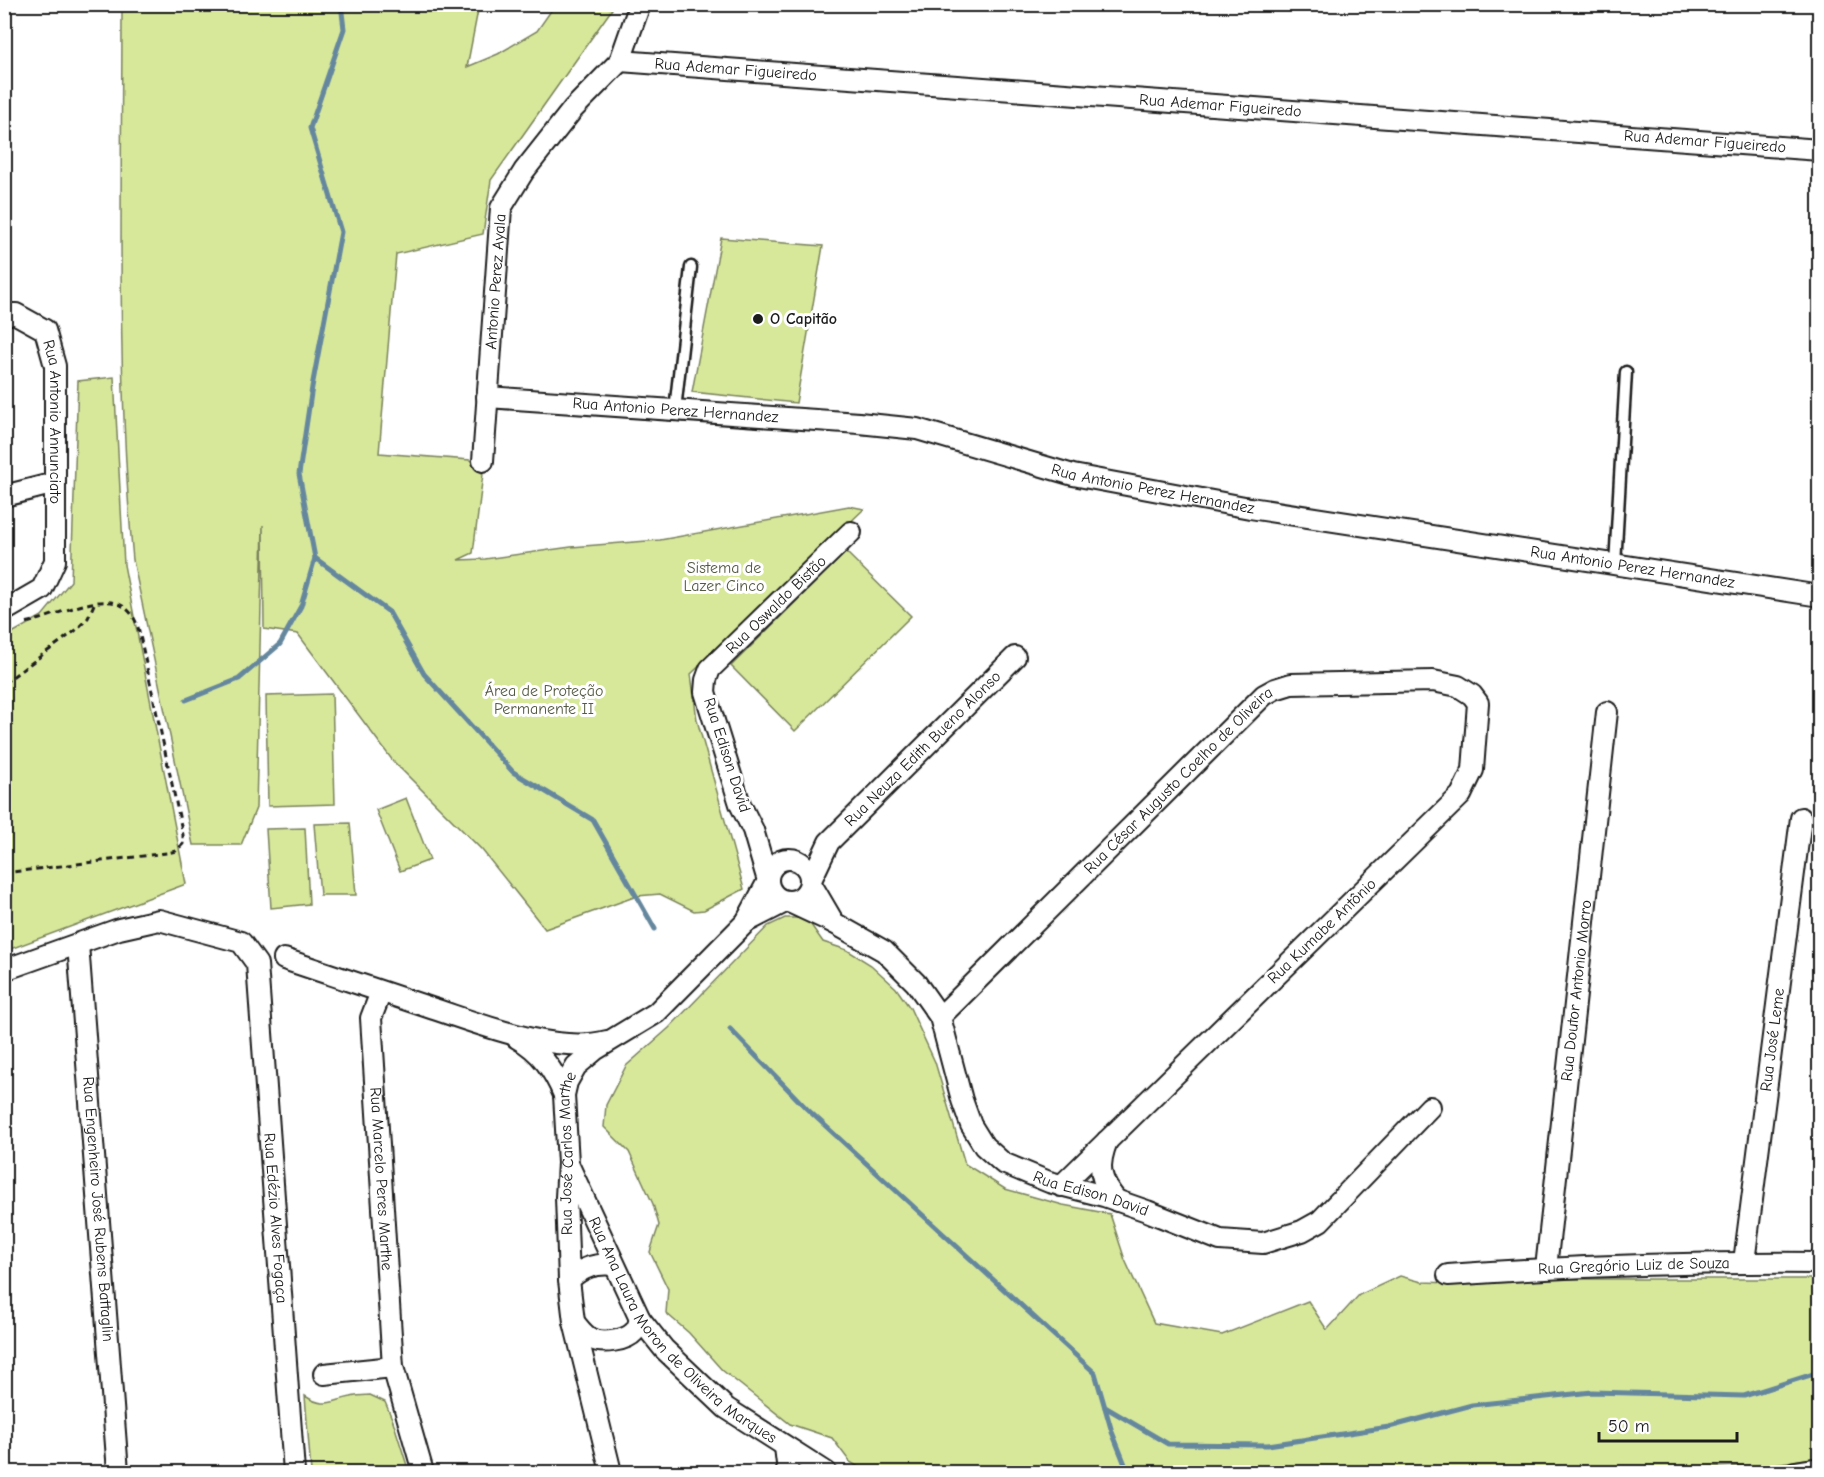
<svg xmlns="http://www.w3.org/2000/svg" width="1824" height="1477" font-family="'Comic Neue',sans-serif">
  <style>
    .green { fill: #d7e89b; stroke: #7a825c; stroke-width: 1.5 }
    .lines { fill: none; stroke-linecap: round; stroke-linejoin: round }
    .stream { stroke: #65879e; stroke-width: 5 }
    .service-casing { stroke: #1c1c1c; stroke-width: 15 }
    .minor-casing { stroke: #1c1c1c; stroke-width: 24 }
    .path { stroke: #1c1c1c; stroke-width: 3; stroke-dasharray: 6 4.5; stroke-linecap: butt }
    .service { stroke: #fff; stroke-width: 10 }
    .minor { stroke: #fff; stroke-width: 20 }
    .poi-dot { fill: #1c1c1c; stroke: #fff; stroke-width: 2 }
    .labels { text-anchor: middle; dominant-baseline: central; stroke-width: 6; stroke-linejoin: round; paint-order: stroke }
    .street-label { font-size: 16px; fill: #1c1c1c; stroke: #fff }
    .poi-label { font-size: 16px; font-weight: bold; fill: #1c1c1c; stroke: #fff; text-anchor: start }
    .park-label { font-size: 16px; fill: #545942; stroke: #fff }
  </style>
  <rect width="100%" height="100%" fill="#fff"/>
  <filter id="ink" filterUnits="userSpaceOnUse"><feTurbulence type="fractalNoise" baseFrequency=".0167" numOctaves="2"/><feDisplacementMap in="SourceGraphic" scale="12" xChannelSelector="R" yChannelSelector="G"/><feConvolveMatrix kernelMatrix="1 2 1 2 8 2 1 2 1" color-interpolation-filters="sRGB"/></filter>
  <g filter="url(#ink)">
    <!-- green -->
    <g class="green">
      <path d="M 122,5 L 479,5 L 467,67 L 498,54 L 537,31 L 555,5 L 602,5 L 612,9 L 491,180 L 483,234 L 396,254 L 379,453 L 470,460 L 483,474 L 473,553 L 458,560 L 485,559 L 571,547 L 660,540 L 849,506 L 864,509 L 691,674 L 697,720 L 744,889 L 704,910 L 694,911 L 660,894 L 637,896 L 545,929 L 482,850 L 393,761 L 298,634 L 264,629 L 263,525 L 256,808 L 241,845 L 193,845 L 133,560 C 116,376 122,189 122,5 Z"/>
      <path d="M 721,238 L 823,246 L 796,403 L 692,392 Z"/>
      <path d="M 114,377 L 124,565 L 186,884 L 5,951 L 5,637 L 42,616 L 71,581 L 78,381 Z"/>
      <path d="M 846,552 L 911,616 L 795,731 L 731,666 Z"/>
      <path d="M 332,694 L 335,804 L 268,806 L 266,696 Z"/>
      <path d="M 406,798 L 430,860 L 400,871 L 376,810 Z"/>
      <path d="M 350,823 L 356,895 L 320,895 L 314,824 Z"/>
      <path d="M 305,828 L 309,904 L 271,908 L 266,829 Z"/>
      <path d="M 785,918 L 800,918 L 809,922 L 823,942 L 847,950 L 871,965 L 896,988 L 910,1008 L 935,1062 L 965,1164 L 1005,1189 L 1063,1205 L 1110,1214 L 1125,1260 L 1154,1323 L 1222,1335 L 1308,1301 L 1327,1330 L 1359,1295 L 1400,1276 L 1422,1282 L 1452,1283 L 1557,1279 L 1819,1279 L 1819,1457 L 1768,1465 L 1577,1472 L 867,1472 L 850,1462 L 832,1438 L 790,1424 L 722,1370 L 689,1333 L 666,1313 L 668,1289 L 650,1252 L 659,1225 L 653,1204 L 629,1152 L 604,1127 L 606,1105 L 626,1066 L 669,1028 L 768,926 Z"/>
      <path d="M 370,1395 L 385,1402 L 393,1421 L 409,1472 L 311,1472 L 305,1396 C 325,1409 330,1401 351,1397 C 357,1395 364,1396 370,1395 Z"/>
    </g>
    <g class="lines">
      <!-- stream -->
      <g class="stream">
        <path d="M 341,4 L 344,29 L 310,128 L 341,232 L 312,387 L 299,474 L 315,558 L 389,612 L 424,674 L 513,772 L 593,820 L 655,929"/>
        <path d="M 186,700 L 239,679 L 280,644 L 301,606 L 315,558"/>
        <path d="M 730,1029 L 807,1109 L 1095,1373 L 1112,1432 L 1128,1472"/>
        <path d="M 1105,1407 L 1168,1444 L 1268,1445 L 1389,1427 L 1472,1405 L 1592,1392 L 1744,1396 L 1820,1372"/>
      </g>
      <!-- service casing -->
      <g class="service-casing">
        <g id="service">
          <path d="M 675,410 L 691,267"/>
          <path d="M 1615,565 L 1626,372"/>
        </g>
      </g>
      <!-- minor casing -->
      <g class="minor-casing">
        <g id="minor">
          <path id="s1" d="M 620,61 L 1820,150"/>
          <path id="s2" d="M 4,314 L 16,314 L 45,330 L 55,366 L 55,561 L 42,589 L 4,611"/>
          <path id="s3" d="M 487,397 L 859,423 L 917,429 L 1073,475 L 1250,508 L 1820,596"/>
          <path id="s4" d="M 483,461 L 501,208 L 524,171 L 573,109 L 620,61 L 640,4"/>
          <path d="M 4,496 L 55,483"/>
          <circle cx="789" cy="880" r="21"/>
          <path id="s5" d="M 746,922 L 787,901 L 834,923 L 884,951 L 916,983 L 940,1017 L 962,1100 L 971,1125 L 984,1146 L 1003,1163 L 1049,1182 L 1104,1196 L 1147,1211 L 1220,1240 L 1263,1243 L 1302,1231 L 1320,1221 L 1430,1107"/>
          <path id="s6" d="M 834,923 L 810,882 L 829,842 L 1015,657"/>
          <path id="s7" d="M 78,944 L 118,1472"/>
          <path d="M 284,959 C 332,975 380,991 428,1007 C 478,1023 555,1055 607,1041"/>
          <path id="s8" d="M 4,970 L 119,929 L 159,920 L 241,942 L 257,964 L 294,1472"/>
          <path id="s9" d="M 381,992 L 371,1018 L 393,1367 L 423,1472"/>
          <path id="s10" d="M 940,1017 L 1264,695 L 1275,689 L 1291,684 L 1433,681 L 1458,686 L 1472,695 L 1478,703 L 1473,770 L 1461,795 L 1061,1186"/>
          <path d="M 517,1038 C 541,1051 554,1071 564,1095"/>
          <path d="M 1107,1141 C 1097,1166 1099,1180 1117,1201"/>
          <path id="s11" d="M 569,1166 L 640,1319 L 664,1349 L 726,1408 L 826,1472"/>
          <path id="s12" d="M 1744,1262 L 1801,818"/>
          <path id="s13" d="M 1546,1268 L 1607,712"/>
          <path id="s14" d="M 1448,1275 C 1572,1266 1696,1262 1820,1263"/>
          <path d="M 569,1280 C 582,1267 596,1263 614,1265"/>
          <path d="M 574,1322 C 580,1329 584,1336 592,1339 C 602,1344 626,1341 634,1332 C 637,1329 639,1323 640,1319"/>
          <path d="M 324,1374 L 393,1367"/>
          <path d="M 785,1447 L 788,1472"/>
          <path id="s15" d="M 611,1472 L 574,1322 L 569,1280 L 566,1197 L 568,1163 L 564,1095 L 567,1082 L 576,1066 L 595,1050 L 656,1013 L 746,922 L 768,881 L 753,830 L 740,804 L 705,692 L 706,680 L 710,669 L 851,532"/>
          <path d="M 1795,1472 L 1820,1468"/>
        </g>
      </g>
      <!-- path -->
      <g class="path">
        <path d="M 4,683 L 75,631 L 88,618 L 95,602"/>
        <path d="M 4,873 L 167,853 L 176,851 L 183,844 L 183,835 L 139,631 C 124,573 61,618 24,623"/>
      </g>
      <!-- service -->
      <use href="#service" class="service"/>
      <!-- minor -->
      <use href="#minor" class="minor"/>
    </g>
  </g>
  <!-- markers -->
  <circle class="poi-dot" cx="758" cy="319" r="6"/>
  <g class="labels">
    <!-- street labels -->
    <g class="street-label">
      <text stroke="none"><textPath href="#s1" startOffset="116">Rua Ademar Figueiredo</textPath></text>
      <text stroke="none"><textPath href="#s1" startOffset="602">Rua Ademar Figueiredo</textPath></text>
      <text stroke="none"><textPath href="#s1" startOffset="1088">Rua Ademar Figueiredo</textPath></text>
      <text stroke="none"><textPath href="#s4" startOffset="180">Antonio Perez Ayala</textPath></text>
      <text stroke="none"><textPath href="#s3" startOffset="189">Rua Antonio Perez Hernandez</textPath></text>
      <text stroke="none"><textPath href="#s2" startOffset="138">Rua Antonio Annunciato</textPath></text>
      <text stroke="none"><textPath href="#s3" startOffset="675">Rua Antonio Perez Hernandez</textPath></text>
      <text stroke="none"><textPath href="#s3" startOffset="1161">Rua Antonio Perez Hernandez</textPath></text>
      <text stroke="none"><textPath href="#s15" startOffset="1000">Rua Oswaldo Bistão</textPath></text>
      <text stroke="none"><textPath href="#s6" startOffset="224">Rua Neuza Edith Bueno Alonso</textPath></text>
      <text transform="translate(727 755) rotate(72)">Rua Edison David</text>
      <text stroke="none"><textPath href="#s10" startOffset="336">Rua César Augusto Coelho de Oliveira</textPath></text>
      <text transform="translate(1322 931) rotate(-44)">Rua Kumabe Antônio</text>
      <text stroke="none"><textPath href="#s13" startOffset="279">Rua Doutor Antonio Morro</textPath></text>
      <text stroke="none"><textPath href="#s12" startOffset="224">Rua José Leme</textPath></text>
      <text stroke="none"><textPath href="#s15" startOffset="324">Rua José Carlos Marthe</textPath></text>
      <text stroke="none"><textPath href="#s9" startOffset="189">Rua Marcelo Peres Marthe</textPath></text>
      <text stroke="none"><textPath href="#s5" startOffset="498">Rua Edison David</textPath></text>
      <text stroke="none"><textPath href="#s7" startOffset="266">Rua Engenheiro José Rubens Battaglin</textPath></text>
      <text stroke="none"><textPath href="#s8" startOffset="530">Rua Edézio Alves Fogaça</textPath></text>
      <text stroke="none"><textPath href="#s14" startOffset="186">Rua Gregório Luiz de Souza</textPath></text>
      <text stroke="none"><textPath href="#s11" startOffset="204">Rua Ana Laura Moron de Oliveira Marques</textPath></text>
    </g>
    <!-- poi labels -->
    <g class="poi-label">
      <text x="770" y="319">O Capitão</text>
    </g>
    <!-- park labels -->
    <g class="park-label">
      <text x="724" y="568">Sistema de<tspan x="724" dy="18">Lazer Cinco</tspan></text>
      <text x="544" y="691">Área de Proteção<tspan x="544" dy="18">Permanente II</tspan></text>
    </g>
  </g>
  <!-- margin -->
  <rect width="1824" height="1477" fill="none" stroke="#fff" stroke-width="24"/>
  <rect x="12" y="12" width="1800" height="1453" fill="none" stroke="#1c1c1c" stroke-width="2" filter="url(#ink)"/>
  <!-- scale -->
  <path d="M1599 1432v9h138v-9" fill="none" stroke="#1c1c1c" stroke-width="3"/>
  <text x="1608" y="1432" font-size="18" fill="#1c1c1c" stroke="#ffffff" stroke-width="4.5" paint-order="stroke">50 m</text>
</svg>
